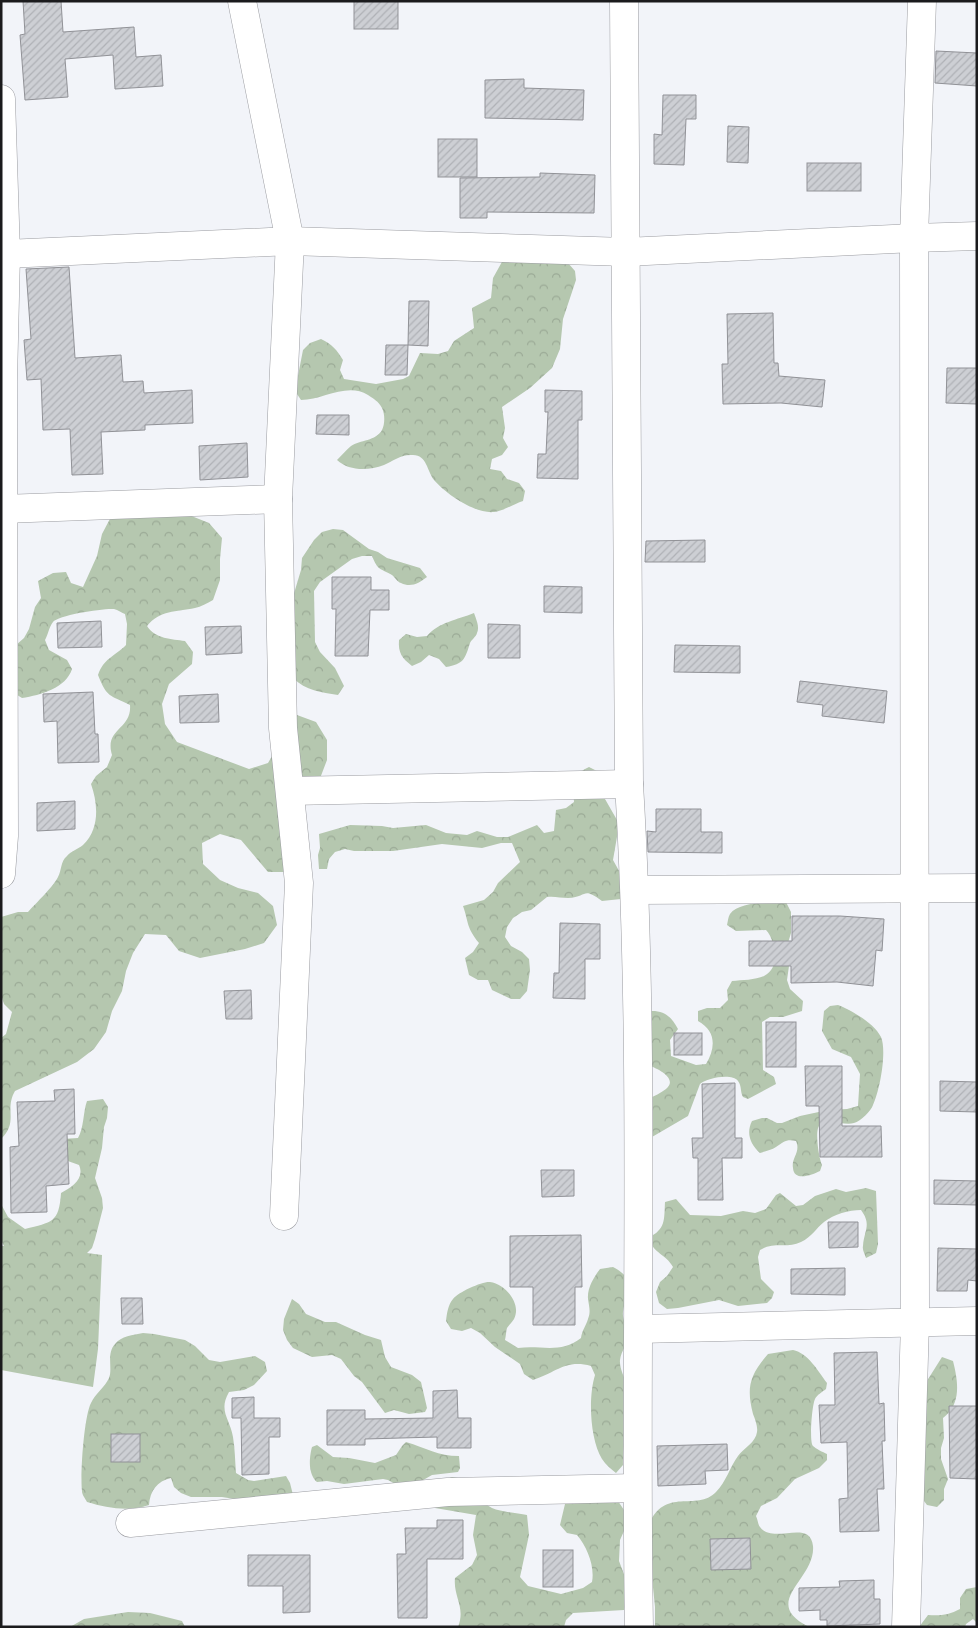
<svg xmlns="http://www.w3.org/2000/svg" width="978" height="1628" font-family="'IBM Plex Sans',sans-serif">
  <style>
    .forest { fill: url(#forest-crowns) }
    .building { fill: url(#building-hatch); stroke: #919297 }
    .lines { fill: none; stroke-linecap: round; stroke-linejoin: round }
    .minor-casing { stroke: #9b9ca1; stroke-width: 29 }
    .minor { stroke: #fff; stroke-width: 28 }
  </style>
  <defs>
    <pattern id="forest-crowns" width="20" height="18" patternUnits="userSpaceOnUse" patternTransform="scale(1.25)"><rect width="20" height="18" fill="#b5c7af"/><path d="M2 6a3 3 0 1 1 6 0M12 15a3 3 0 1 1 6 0" fill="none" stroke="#9baa96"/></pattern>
    <pattern id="building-hatch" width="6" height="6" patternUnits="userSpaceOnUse" patternTransform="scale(1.25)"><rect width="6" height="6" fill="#cdcfd4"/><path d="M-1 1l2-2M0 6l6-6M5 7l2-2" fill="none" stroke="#afb1b6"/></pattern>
  </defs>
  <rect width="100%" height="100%" fill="#f2f4f9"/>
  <!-- forest -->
  <g class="forest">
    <path d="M 503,260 L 568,263 L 575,271 L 576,280 L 563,319 L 560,349 L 552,368 L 530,388 L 502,407 L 505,428 L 503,438 L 508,447 L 502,455 L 492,459 L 490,469 L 501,471 L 507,479 L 519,483 L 525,491 L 523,501 C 514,504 503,511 494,512 C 475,514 446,494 434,480 C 427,471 427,455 413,455 C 401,454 393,461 384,465 C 368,471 349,471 337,460 C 342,455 346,450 351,446 C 360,440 376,441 382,430 C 385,424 385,414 382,408 C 378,401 374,399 368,395 C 347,382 323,400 301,400 L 295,391 L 303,350 L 310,343 L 321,339 C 332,344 337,350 343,360 L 340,370 L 344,379 L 376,384 L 403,379 L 409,376 L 420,353 L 438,354 L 448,351 L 454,341 L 474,328 L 472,308 L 491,298 L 493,278 Z"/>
    <path d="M 112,515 L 189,515 L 209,523 L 222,538 L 220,559 L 220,580 L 213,600 C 207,603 201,607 195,608 C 176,612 160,610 147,626 C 155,639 172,639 185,641 L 193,652 L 192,664 L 169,684 L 162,704 L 165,724 L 177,742 L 249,769 L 268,763 L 279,744 L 278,722 L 297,715 L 316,722 L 327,740 L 327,760 L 319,781 L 306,799 L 289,872 L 268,872 L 241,840 L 220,834 L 202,843 L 203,864 L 220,880 L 238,888 L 258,893 L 273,906 L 277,925 L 264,943 L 245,949 L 200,958 L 179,951 L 166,935 L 145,934 L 133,953 L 126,971 L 122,991 L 112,1011 L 106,1032 L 94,1049 L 77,1062 L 15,1091 C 4,1110 19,1121 1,1139 L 1,1038 L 6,1034 L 12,1012 L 4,1004 L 1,995 L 1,917 L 18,912 L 28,912 C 36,903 53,887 58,877 C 62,870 60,862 67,856 C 71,851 78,849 83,845 C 100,829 98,804 91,784 L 96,776 L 107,767 L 112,755 C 104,728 132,730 130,705 C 110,695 107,698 98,675 C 104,658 114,657 126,645 L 127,624 L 125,614 C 122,613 118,610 114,609 C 104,608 58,615 53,622 C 49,627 48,635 45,640 L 49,650 L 67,660 L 72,669 C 66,688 41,695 22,698 L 14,693 L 16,645 L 24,638 L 29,629 L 35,607 L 41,598 L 38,581 L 53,573 L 66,572 L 71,583 L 83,587 L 97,556 L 102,534 Z"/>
    <path d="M 333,529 L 343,530 L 369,549 L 378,552 L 387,558 L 420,568 L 427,577 C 419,583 411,588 401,583 C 397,582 395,577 392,575 C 380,568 378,571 372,556 L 362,556 L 352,559 L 320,582 L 314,591 L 315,642 L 320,652 L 335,668 L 344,686 L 338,695 C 321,692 306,691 293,678 L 292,600 L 301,570 L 302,558 L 314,540 L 322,532 Z"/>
    <path d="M 474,613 C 476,619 480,627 477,633 C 476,637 472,639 470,643 C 465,659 464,664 446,667 L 439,659 L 429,655 L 421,662 L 412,666 C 402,658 398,653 399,640 L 406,634 L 417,637 L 427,636 C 439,622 457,620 474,613 Z"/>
    <path d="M 589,767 L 599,772 L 601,792 L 617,820 L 618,831 L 613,860 L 623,878 L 621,899 L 602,901 C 582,886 588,897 568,898 C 561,898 554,896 547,897 L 531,910 L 522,912 L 513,918 L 507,927 L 505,937 L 511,946 L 522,952 L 529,959 L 530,970 L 527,991 L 520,999 L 511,999 L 492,990 L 488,980 L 478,980 L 469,975 L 465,958 L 473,952 L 479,943 C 466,927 469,923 463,906 L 484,900 L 493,892 L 498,883 L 520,862 L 512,843 L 501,843 L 482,848 L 442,844 L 393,851 L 354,851 L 345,849 L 335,852 L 329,859 L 327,869 L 319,869 L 318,855 L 320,848 L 319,834 L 350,825 L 382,826 L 393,828 L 426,825 L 446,833 L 467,835 L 477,831 L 497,837 L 508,837 L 537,825 L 544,833 L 554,831 L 556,810 L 566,808 L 574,802 C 573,784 570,776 589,767 Z"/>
    <path d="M 775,901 L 786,902 L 791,912 L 791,933 L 788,943 L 789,966 L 787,980 L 790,989 L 803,1001 L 802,1011 L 783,1017 L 770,1017 L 762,1022 L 763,1070 L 774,1077 L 776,1084 L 748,1099 L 743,1097 C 740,1092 742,1086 738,1081 C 732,1073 707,1078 700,1084 L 688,1116 L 652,1137 L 648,1099 C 654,1096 661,1093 666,1089 C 679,1078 656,1068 648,1065 L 649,1011 C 664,1010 671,1016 678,1029 L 670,1040 L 671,1056 L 696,1065 L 706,1064 C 716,1047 716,1031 698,1021 L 698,1011 L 707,1008 L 720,1008 L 728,1000 L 727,990 L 732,981 C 742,980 755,980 764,976 C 781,968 776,941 766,930 L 736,931 L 727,925 C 728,921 728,917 730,914 C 738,903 763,903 775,901 Z"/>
    <path d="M 838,1005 C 851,1010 874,1023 881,1037 C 887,1051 880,1090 873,1105 C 871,1111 861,1121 854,1123 C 844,1126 829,1118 820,1125 C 814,1129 819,1159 822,1165 L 820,1171 C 812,1175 794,1182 793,1168 C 791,1158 801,1152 796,1141 C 786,1139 784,1142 776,1147 C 772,1150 765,1151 760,1153 C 750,1144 746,1133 752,1121 L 762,1118 L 767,1118 L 777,1123 L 782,1123 L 800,1116 L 828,1110 L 847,1109 L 858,1106 L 860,1074 L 851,1057 L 832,1049 L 822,1031 L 824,1011 L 830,1006 Z"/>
    <path d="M 103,1099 L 108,1107 L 107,1118 L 104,1127 L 102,1148 L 95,1178 L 102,1198 L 103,1208 L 95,1239 L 92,1248 L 87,1253 L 102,1255 L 98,1349 L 93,1387 L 1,1370 L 1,1246 L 4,1246 L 1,1240 L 1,1204 L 8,1217 L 25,1229 C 52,1222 59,1223 61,1193 C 72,1187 85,1179 79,1165 L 54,1156 L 62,1139 L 78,1138 C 84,1128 83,1112 87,1101 Z"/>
    <path d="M 866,1188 L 876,1191 L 878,1244 L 876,1253 L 866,1258 C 865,1254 862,1250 863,1246 C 864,1230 872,1225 861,1210 C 849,1210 834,1214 824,1222 C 816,1228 812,1237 801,1242 C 787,1249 775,1241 760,1250 L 758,1257 L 761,1279 L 774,1292 L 772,1298 L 767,1303 L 738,1306 L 719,1300 L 678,1308 L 667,1309 L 659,1303 L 656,1292 L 660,1282 L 667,1276 L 673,1267 C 665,1253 655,1255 648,1238 C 666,1229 664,1220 665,1202 L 676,1199 L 690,1215 L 721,1216 L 743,1211 L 755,1213 L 766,1209 L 776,1195 L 780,1193 L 796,1206 L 803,1205 L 815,1196 L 836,1189 L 846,1192 Z"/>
    <path d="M 613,1267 C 637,1279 626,1292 623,1312 C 622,1321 628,1327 628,1335 C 628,1344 621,1351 620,1360 C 619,1371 628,1382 629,1393 C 632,1418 622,1441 623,1465 L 616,1473 C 611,1469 606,1465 602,1459 C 590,1439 588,1398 595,1375 L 591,1366 C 565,1359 556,1373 533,1380 L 524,1374 L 520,1364 L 495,1347 L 480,1333 L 471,1328 L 462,1331 L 451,1329 L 446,1321 C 447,1313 448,1305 453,1299 C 458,1292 483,1281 490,1282 C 504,1284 517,1299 516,1312 C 515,1321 511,1322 507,1328 C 506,1331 506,1336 505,1340 L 518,1348 C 542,1345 561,1354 581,1338 C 582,1330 586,1326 588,1319 C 591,1312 589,1306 588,1299 C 587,1288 594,1277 600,1269 Z"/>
    <path d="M 292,1299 L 299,1304 L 306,1314 L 325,1322 L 336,1322 L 365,1335 L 381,1340 L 385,1357 L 391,1367 L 412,1375 L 421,1382 L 427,1408 L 425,1412 L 409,1414 L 394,1410 L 385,1413 L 362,1382 L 354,1376 L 341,1359 L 332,1355 L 312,1357 L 293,1348 L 287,1340 L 283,1330 L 284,1319 Z"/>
    <path d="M 143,1333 L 154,1334 L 185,1340 L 195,1346 L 209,1360 L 220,1362 L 255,1356 L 265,1362 L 267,1371 L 254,1385 L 244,1390 L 229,1392 C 218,1411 230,1419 233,1437 C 235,1449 235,1461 236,1473 L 248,1480 L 254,1481 L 286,1476 L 290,1483 L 294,1499 L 254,1502 L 222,1497 L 191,1497 L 181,1493 L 174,1487 L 171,1478 C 157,1481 150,1491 149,1505 C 129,1512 107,1508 87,1502 C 85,1498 82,1495 82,1491 C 80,1475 84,1416 91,1403 C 95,1394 105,1387 109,1378 C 113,1368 106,1354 115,1344 C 121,1336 133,1335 143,1333 Z"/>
    <path d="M 793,1350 C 808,1353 818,1371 827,1383 L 826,1389 C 822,1392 817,1395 815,1399 C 812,1405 809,1442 813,1446 C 816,1449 823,1452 827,1454 L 827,1460 L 819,1468 L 795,1479 L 777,1498 L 761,1506 L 756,1516 C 758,1520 758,1525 760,1527 C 773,1545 810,1518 813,1546 C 816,1580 759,1602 809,1627 L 655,1627 L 655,1607 L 647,1529 C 663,1484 696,1513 716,1492 C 726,1482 730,1467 738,1456 C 744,1448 756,1442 757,1432 C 758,1427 755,1419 753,1414 C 746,1387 750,1375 768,1354 Z"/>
    <path d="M 942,1357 L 953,1361 C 958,1381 962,1404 943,1418 L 944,1438 L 941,1448 L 941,1459 L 948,1479 L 944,1489 L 944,1500 L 937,1507 L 927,1505 L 921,1497 L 925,1384 Z"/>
    <path d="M 406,1442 C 426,1448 438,1456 459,1456 L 460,1468 L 458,1472 L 432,1475 L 418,1483 L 397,1485 L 388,1480 L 383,1479 L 344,1484 L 327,1481 L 317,1482 C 308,1474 309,1458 312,1447 L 317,1445 L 333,1457 L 349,1458 L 375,1463 L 396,1455 L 402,1446 Z"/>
    <path d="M 452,1477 C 479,1480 473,1498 492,1508 C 501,1512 517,1513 527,1515 L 529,1535 L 520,1577 L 528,1586 L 561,1594 L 583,1588 L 592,1582 C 595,1566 587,1547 577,1535 L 567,1533 L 560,1525 L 565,1504 L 586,1499 L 618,1501 L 624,1510 L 624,1531 L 620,1540 L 619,1561 L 630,1590 L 624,1610 L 573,1613 L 566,1620 L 564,1627 L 458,1627 C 466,1607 453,1597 455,1578 L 472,1565 L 477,1555 L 473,1535 L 476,1515 L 435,1508 L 429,1499 L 442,1481 Z"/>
    <path d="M 977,1587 L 977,1623 L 973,1619 L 966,1624 L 965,1627 L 919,1627 L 928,1615 C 940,1616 949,1615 960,1609 L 960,1598 L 966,1589 Z"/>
    <path d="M 128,1612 L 150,1613 L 182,1621 L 185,1627 L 70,1627 L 84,1619 Z"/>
  </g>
  <!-- building -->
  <g class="building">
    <path d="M 23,1 L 61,1 L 63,32 L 134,27 L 136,57 L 161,55 L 163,86 L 115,89 L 113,55 L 65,59 L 68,97 L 25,100 L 20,35 L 25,34 Z"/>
    <rect x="354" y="1" width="44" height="28"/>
    <path d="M 936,51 L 977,53 L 977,86 L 935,83 Z"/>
    <path d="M 524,79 L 524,88 L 584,90 L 583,120 L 485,118 L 485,80 Z"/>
    <path d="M 663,95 L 696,95 L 696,119 L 686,119 L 684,165 L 654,164 L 654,134 L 662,135 Z"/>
    <path d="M 728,126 L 749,127 L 748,163 L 727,162 Z"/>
    <rect x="438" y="139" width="39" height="38"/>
    <rect x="807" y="163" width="54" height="28"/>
    <path d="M 540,173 L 595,175 L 594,213 L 487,212 L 487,218 L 460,218 L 460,178 L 540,177 Z"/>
    <path d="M 69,267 L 75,358 L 121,355 L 123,382 L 143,381 L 144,393 L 192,390 L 193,423 L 145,425 L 145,430 L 101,432 L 103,474 L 72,475 L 70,429 L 43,430 L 41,379 L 27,380 L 24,340 L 31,339 L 26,269 Z"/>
    <path d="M 409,301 L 429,301 L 428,346 L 408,345 Z"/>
    <path d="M 773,313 L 774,363 L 778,363 L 779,376 L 825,380 L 822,407 L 781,403 L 723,404 L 722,364 L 728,364 L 727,314 Z"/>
    <path d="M 386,345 L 408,345 L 407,375 L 385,375 Z"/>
    <path d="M 947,368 L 977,368 L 977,404 L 946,403 Z"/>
    <path d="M 545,390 L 582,391 L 582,420 L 578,420 L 578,479 L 537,478 L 538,454 L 546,454 L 548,412 L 545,412 Z"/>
    <path d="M 317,415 L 349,415 L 349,435 L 316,434 Z"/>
    <path d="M 247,443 L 248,477 L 200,480 L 199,446 Z"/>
    <path d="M 705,540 L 705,562 L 645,562 L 646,541 Z"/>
    <path d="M 332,577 L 371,577 L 371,590 L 389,590 L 389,610 L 370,610 L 368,656 L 335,656 L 336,609 L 332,609 Z"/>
    <path d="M 544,586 L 582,587 L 582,613 L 544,612 Z"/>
    <path d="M 101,621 L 102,647 L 58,648 L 57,623 Z"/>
    <path d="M 488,624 L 520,625 L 520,658 L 488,658 Z"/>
    <path d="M 241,626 L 242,653 L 206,655 L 205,627 Z"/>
    <path d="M 675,645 L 740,646 L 740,673 L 674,672 Z"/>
    <path d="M 800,681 L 887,691 L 884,723 L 822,716 L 823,705 L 797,702 Z"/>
    <path d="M 93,692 L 95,734 L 98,734 L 99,762 L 58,763 L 57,721 L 44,722 L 43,694 Z"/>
    <path d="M 218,694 L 219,722 L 180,723 L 179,696 Z"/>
    <path d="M 75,801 L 75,829 L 37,831 L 37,803 Z"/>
    <path d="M 656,809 L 701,809 L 701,832 L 722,832 L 722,853 L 648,852 L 647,831 L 656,832 Z"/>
    <path d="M 792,916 L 840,916 L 884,919 L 882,951 L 876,950 L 873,986 L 837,982 L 791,983 L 791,966 L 749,966 L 749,941 L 792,941 Z"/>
    <path d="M 560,923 L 600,924 L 600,959 L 585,959 L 585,999 L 553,998 L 554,973 L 559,973 Z"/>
    <path d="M 251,990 L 252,1019 L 226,1019 L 224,991 Z"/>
    <rect x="766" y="1022" width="30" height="45"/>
    <rect x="674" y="1033" width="28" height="22"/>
    <path d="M 805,1066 L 842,1066 L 842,1126 L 881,1126 L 882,1157 L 820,1157 L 819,1106 L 806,1106 Z"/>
    <path d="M 940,1081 L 977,1082 L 977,1112 L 940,1111 Z"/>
    <path d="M 735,1083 L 735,1138 L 742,1138 L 742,1158 L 722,1158 L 723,1200 L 698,1200 L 698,1158 L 693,1158 L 692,1138 L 703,1138 L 702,1084 Z"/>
    <path d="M 74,1089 L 75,1134 L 67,1134 L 69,1184 L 46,1186 L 47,1212 L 11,1213 L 10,1147 L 19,1146 L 17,1102 L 55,1101 L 54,1090 Z"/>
    <path d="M 541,1170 L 574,1170 L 574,1196 L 542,1197 Z"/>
    <path d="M 934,1180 L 977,1181 L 977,1205 L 934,1204 Z"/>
    <path d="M 828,1222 L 858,1222 L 858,1247 L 829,1248 Z"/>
    <path d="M 581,1235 L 582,1287 L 575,1287 L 575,1325 L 533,1325 L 533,1287 L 510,1287 L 510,1236 Z"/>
    <path d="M 938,1248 L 977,1249 L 977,1281 L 968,1280 L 967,1291 L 937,1291 Z"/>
    <path d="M 845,1268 L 845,1295 L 791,1294 L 791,1269 Z"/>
    <path d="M 121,1298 L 142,1298 L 143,1324 L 122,1324 Z"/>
    <path d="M 877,1352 L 879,1404 L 884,1403 L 885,1441 L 882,1441 L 884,1489 L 877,1489 L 879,1531 L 840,1532 L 839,1499 L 848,1498 L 847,1442 L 821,1443 L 819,1405 L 835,1405 L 834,1353 Z"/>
    <path d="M 457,1390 L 458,1418 L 471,1418 L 471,1448 L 437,1448 L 437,1437 L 365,1439 L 365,1445 L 327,1445 L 327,1410 L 365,1410 L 365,1419 L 433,1418 L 433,1391 Z"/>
    <path d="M 254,1397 L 254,1418 L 280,1418 L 280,1437 L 269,1437 L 269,1474 L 242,1475 L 241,1418 L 232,1418 L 232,1398 Z"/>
    <path d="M 949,1406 L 977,1406 L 977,1479 L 950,1478 Z"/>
    <rect x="111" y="1434" width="29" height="28"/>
    <path d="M 727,1444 L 728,1470 L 705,1471 L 706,1484 L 658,1486 L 657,1446 Z"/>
    <path d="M 437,1520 L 463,1520 L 463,1559 L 427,1559 L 427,1618 L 398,1618 L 397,1554 L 406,1554 L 405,1528 L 437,1528 Z"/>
    <path d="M 750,1538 L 751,1569 L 711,1570 L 710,1539 Z"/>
    <rect x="543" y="1550" width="30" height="37"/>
    <path d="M 248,1555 L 310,1555 L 310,1612 L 283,1613 L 283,1586 L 248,1586 Z"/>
    <path d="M 874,1580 L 874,1599 L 880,1599 L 880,1624 L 827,1626 L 827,1620 L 820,1620 L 820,1610 L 799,1611 L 799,1588 L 840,1587 L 839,1581 Z"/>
  </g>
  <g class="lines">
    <!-- minor casing -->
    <g class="minor-casing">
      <g id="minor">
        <path d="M 242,1 L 290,241 L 278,499 L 283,728 L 299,883 L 284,1216"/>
        <path d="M 624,1 L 629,784 C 646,1064 634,1346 639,1627"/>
        <path d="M 1,99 L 6,254 L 3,381 L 4,836 L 1,874"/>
        <path d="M 6,254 L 290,241 L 626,252 L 914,238 L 977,236"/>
        <path d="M 3,509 L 278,499"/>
        <path d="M 290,791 L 629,784"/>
        <path d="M 635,890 L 977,888"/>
        <path d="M 639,1329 L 977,1321"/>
        <path d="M 130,1523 L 448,1492 L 636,1488"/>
        <path d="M 906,1627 L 915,1322 L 914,238 L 922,1"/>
      </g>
    </g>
    <!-- minor -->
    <use href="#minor" class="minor"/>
  </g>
  <!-- border -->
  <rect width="978" height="1628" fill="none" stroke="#1b1b1d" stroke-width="5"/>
</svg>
